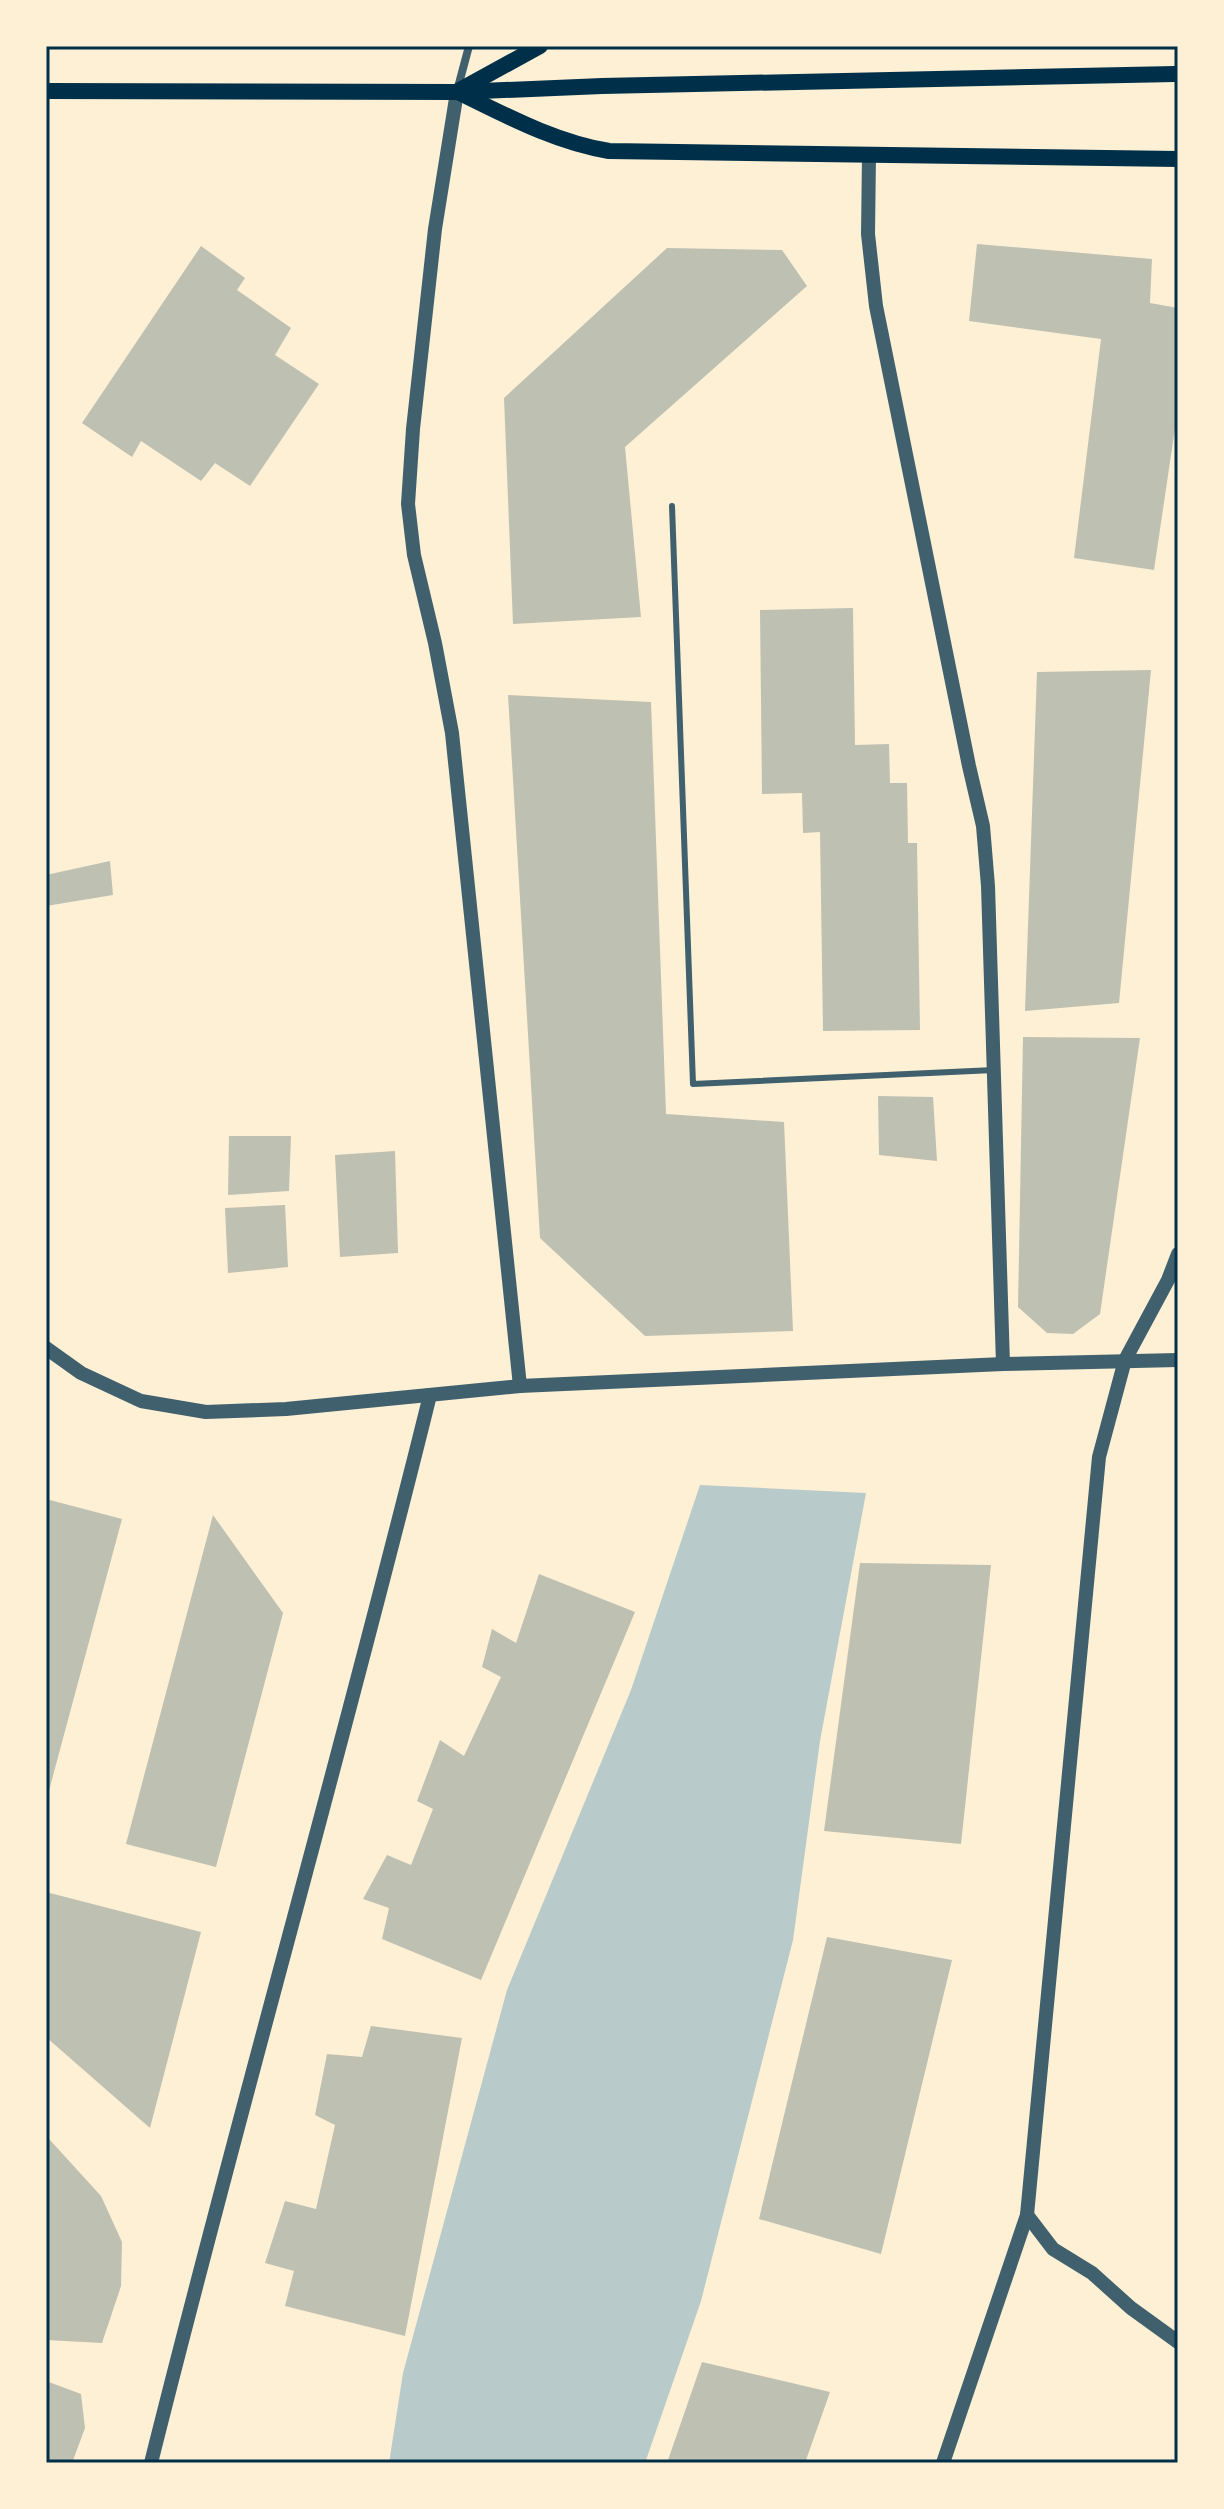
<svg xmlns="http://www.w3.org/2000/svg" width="1224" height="2509" font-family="Karla,sans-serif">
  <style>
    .green { fill: #b9caca }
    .building { fill: #bec0b2 }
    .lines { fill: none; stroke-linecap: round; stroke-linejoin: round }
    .service { stroke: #3f606c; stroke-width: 6 }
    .minor { stroke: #3f606c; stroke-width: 8 }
    .tertiary { stroke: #3f606c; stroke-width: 14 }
    .secondary { stroke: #003049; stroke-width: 16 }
    .neatline { fill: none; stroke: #003049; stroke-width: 3 }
  </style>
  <rect width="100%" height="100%" fill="#fdf0d5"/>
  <!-- green -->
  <path class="green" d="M 700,1485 L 866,1493 L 820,1741 L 793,1940 L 701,2301 L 645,2463 L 389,2463 L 403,2373 L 507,1990 L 631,1690 Z"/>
  <!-- building -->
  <g class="building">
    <path d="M 977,244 L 1152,259 L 1150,303 L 1178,308 L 1178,408 L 1154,570 L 1074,558 L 1101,339 L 969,321 Z"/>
    <path d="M 201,246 L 245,278 L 237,290 L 291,328 L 275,355 L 319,384 L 250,486 L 215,463 L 201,481 L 141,441 L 132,457 L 82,423 Z"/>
    <path d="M 667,248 L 782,250 L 807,286 L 625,447 L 641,617 L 513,624 L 504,398 Z"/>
    <path d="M 853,608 L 855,745 L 889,744 L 890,783 L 907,783 L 908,843 L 917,843 L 920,1030 L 823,1031 L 820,832 L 803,833 L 802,793 L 762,794 L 760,610 Z"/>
    <path d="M 1151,670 L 1119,1003 L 1025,1011 L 1037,672 Z"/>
    <path d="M 508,695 L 651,702 L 666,1114 L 784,1122 L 793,1331 L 645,1336 L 540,1238 Z"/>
    <path d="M 110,861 L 113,895 L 46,906 L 46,875 Z"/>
    <path d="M 1023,1037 L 1140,1038 L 1100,1314 L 1073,1334 L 1047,1333 L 1018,1307 Z"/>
    <path d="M 878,1096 L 933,1097 L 937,1161 L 879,1155 Z"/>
    <path d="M 229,1136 L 291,1136 L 289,1191 L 228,1195 Z"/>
    <path d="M 395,1151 L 398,1253 L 340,1257 L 335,1155 Z"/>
    <path d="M 285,1205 L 288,1267 L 228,1273 L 225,1208 Z"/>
    <path d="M 46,1499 L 122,1519 L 47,1798 L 46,1798 Z"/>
    <path d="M 213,1515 L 283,1613 L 216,1867 L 126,1844 Z"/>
    <path d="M 860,1563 L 991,1565 L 961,1844 L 824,1831 Z"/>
    <path d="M 539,1574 L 635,1612 L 481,1980 L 382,1939 L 389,1908 L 363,1899 L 387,1855 L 411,1865 L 433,1809 L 417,1801 L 440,1740 L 464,1756 L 501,1677 L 482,1667 L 492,1629 L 516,1643 Z"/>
    <path d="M 46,1892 L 201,1932 L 150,2128 L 46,2037 Z"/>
    <path d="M 827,1937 L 952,1960 L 881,2254 L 759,2219 Z"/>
    <path d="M 371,2026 L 462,2038 L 405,2336 L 285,2306 L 294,2271 L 265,2263 L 285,2201 L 316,2209 L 335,2125 L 315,2115 L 327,2054 L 362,2057 Z"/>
    <path d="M 49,2139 L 101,2196 L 122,2242 L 121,2286 L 102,2343 L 46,2340 L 46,2140 Z"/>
    <path d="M 702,2362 L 830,2392 L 805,2463 L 667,2463 Z"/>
    <path d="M 46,2381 L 81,2394 L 85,2428 L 72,2463 L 46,2463 Z"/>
  </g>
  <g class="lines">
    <!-- service -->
    <path class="service" d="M 672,506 L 693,1084 L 994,1070"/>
    <!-- minor -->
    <path class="minor" d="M 457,91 L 469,46"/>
    <!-- tertiary -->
    <g class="tertiary">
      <path d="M 457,92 L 435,229 L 413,429 L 408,504 L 414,555 L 435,643 L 452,733 L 520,1386"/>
      <path d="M 869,155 L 868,234 L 876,306 L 969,766 L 983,826 L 988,886 L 1003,1364"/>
      <path d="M 46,1348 L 81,1373 L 141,1401 L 206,1412 L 286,1409 L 520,1386 L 1003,1364 L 1178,1360"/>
      <path d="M 1027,2215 L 1053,2249 L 1092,2273 L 1131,2308 L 1178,2342"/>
      <path d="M 151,2463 C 240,2106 342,1752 430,1395"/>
      <path d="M 943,2463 L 1027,2215 L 1099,1457 L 1125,1360 L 1168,1280 L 1178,1254"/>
    </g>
    <!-- secondary -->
    <g class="secondary">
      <path d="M 46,91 L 457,92 L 602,86 L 1175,74"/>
      <path d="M 458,91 L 540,46"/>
      <path d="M 458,92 C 507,116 555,142 609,151 L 1178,159"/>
    </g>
  </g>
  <!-- border -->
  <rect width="1224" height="2509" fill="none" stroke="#fdf0d5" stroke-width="96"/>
  <rect x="48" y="48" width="1128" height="2413" class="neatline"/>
</svg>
